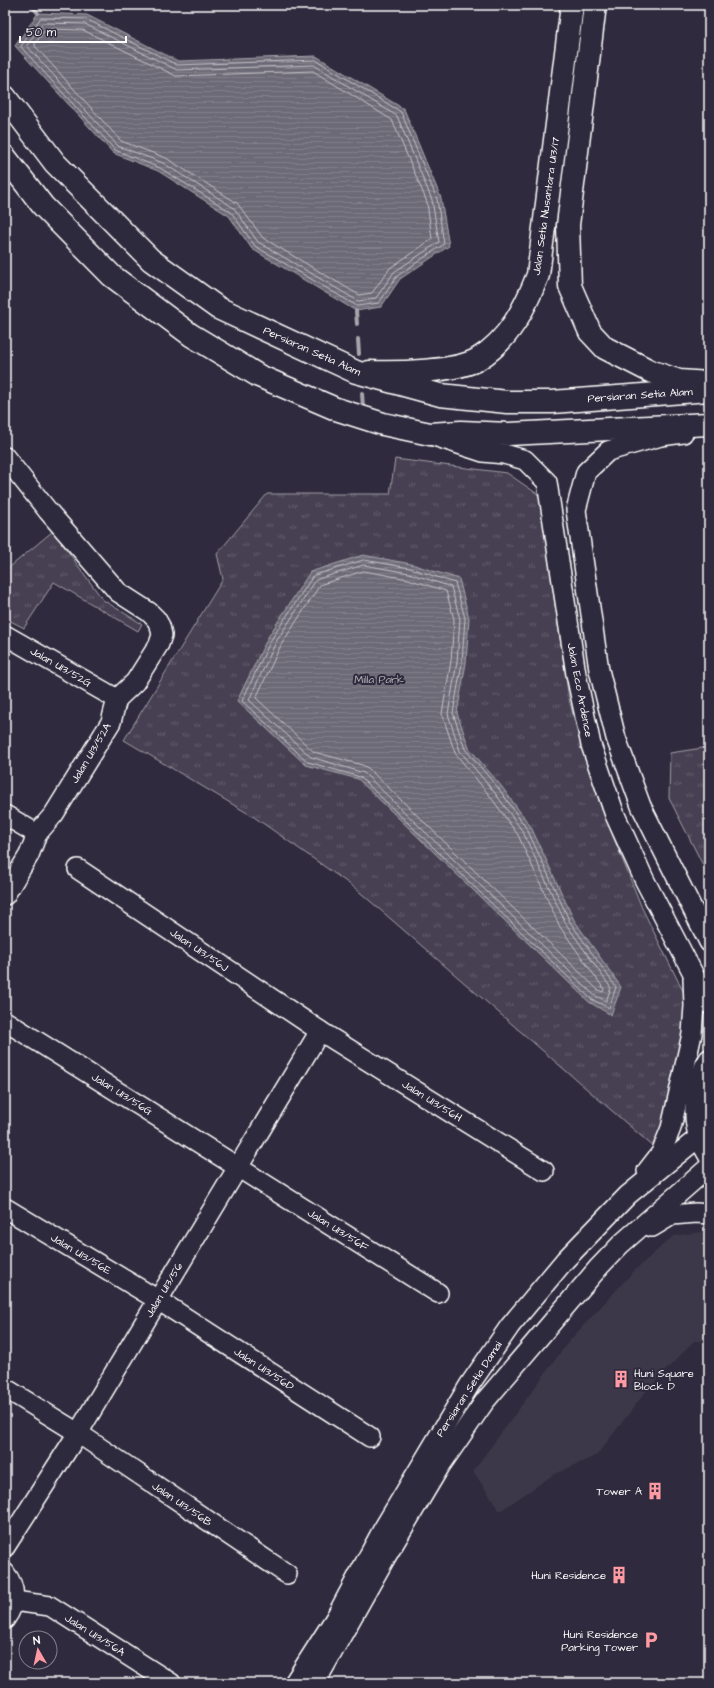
<svg xmlns="http://www.w3.org/2000/svg" width="714" height="1688" font-family="'Architects Daughter',sans-serif">
  <style>
    .built { fill: #3c3749 }
    .grass { fill: url(#grass-tufts); stroke: #a2a0a8 }
    .water { fill: url(#water-rules); stroke: #a7a6ad }
    .lines { fill: none; stroke-linecap: round; stroke-linejoin: round }
    .shore { stroke: #c5c3c9; stroke-width: 1 }
    .stream { stroke: #a7a6ad; stroke-width: 4 }
    .minor-casing { stroke: #fff; stroke-width: 22 }
    .major-casing { stroke: #fff; stroke-width: 25 }
    .highway-casing { stroke: #fff; stroke-width: 25 }
    .minor { stroke: #2f2a3d; stroke-width: 19 }
    .major { stroke: #2f2a3d; stroke-width: 22 }
    .highway { stroke: #2f2a3d; stroke-width: 22 }
    .labels { text-anchor: middle; dominant-baseline: central; stroke-width: 4; stroke-linejoin: round; paint-order: stroke }
    .street-label { font-size: 11px; fill: #fff; stroke: #2f2a3d }
    .park-label { font-size: 11px; fill: #b5b3ba; stroke: #2f2a3d }
    .poi-label { font-size: 11px; fill: #fff; stroke: #2f2a3d; text-anchor: end }
  </style>
  <defs>
    <pattern id="grass-tufts" width="24" height="20" patternUnits="userSpaceOnUse"><rect width="24" height="20" fill="#464152"/><path d="M3 7l-1-3M5 7V3M7 7l1-3M15 17l-1-3M17 17v-4M19 17l1-3" fill="none" stroke="#625e6c"/></pattern>
    <pattern id="water-rules" width="6" height="5" patternUnits="userSpaceOnUse"><rect width="6" height="5" fill="#6d6a77"/><path d="M0 2.5h6" fill="none" stroke="#83808b"/></pattern>
  </defs>
  <rect width="100%" height="100%" fill="#2f2a3d"/>
  <filter id="ink" filterUnits="userSpaceOnUse"><feTurbulence type="fractalNoise" baseFrequency=".025" numOctaves="2"/><feDisplacementMap in="SourceGraphic" scale="8" xChannelSelector="R" yChannelSelector="G"/><feConvolveMatrix kernelMatrix="1 2 1 2 8 2 1 2 1" color-interpolation-filters="sRGB"/></filter>
  <g filter="url(#ink)">
    <!-- built -->
    <path class="built" d="M 709,1231 L 709,1341 L 694,1341 L 647,1390 L 597,1455 L 553,1475 L 500,1511 L 473,1471 L 569,1341 L 634,1271 L 673,1236 Z"/>
    <!-- grass -->
    <g class="grass">
      <path d="M 395,459 L 507,473 L 539,495 L 569,699 L 581,746 L 600,804 L 642,908 L 684,993 L 687,1012 L 656,1149 L 355,888 L 254,817 L 124,740 L 223,579 L 217,554 L 267,494 L 390,494 Z"/>
      <path d="M 53,531 L 103,600 L 142,624 L 138,631 L 54,582 L 24,628 L 5,618 L 5,571 Z"/>
      <path d="M 709,747 L 709,877 L 669,798 L 670,753 Z"/>
    </g>
    <!-- water -->
    <g class="water">
      <path d="M 38,13 L 87,15 L 178,61 L 316,56 L 404,109 L 441,198 L 449,246 L 400,279 L 381,307 L 356,311 L 252,249 L 229,216 L 158,171 L 113,153 L 15,46 Z"/>
      <path d="M 363,555 L 411,564 L 459,579 L 469,618 L 466,663 L 457,713 L 469,748 L 502,787 L 531,827 L 574,920 L 621,987 L 611,1015 L 589,1002 L 358,779 L 306,765 L 237,701 L 268,637 L 310,572 Z"/>
    </g>
    <g class="lines">
      <!-- shore -->
      <g class="shore">
        <path d="M 41,18 L 86,19 L 177,65 L 316,60 L 401,112 L 437,199 L 444,244 L 397,276 L 379,303 L 357,306 L 255,246 L 231,212 L 160,168 L 115,150 L 21,47 Z"/>
        <path d="M 43,23 L 85,24 L 177,70 L 314,65 L 397,116 L 432,200 L 439,242 L 394,272 L 376,298 L 358,301 L 258,242 L 234,208 L 163,163 L 118,146 L 27,46 Z"/>
        <path d="M 46,29 L 83,30 L 176,76 L 313,71 L 392,120 L 427,202 L 432,239 L 390,268 L 372,293 L 359,295 L 263,238 L 237,203 L 166,158 L 121,141 L 35,46 L 35,44 Z"/>
        <path d="M 364,560 L 410,568 L 455,583 L 465,618 L 462,663 L 453,713 L 465,749 L 499,789 L 527,829 L 570,922 L 616,987 L 609,1008 L 591,999 L 360,777 L 308,762 L 242,701 L 271,640 L 313,576 Z"/>
        <path d="M 364,565 L 409,573 L 451,587 L 460,619 L 457,662 L 448,714 L 460,751 L 495,793 L 523,832 L 566,924 L 611,988 L 606,1001 L 594,995 L 364,773 L 311,757 L 249,700 L 276,642 L 316,580 Z"/>
        <path d="M 364,571 L 408,579 L 446,591 L 454,619 L 451,661 L 442,714 L 455,753 L 490,796 L 518,835 L 560,927 L 604,989 L 603,992 L 598,990 L 368,768 L 362,765 L 314,752 L 256,698 L 281,645 L 320,585 Z"/>
      </g>
      <!-- stream -->
      <g class="stream">
        <path d="M 31,5 L 38,13"/>
        <path d="M 356,311 L 357,324"/>
        <path d="M 358,339 L 359,354"/>
        <path d="M 362,393 L 363,408"/>
      </g>
      <!-- minor casing -->
      <g class="minor-casing">
        <g id="minor">
          <path d="M 683,433 L 661,436 L 608,451 L 586,472 L 576,510 L 599,670 L 616,738 L 641,806 L 709,942"/>
          <path d="M 431,435 L 483,452 L 504,454 L 525,460 L 547,482 L 576,674 L 591,745 L 615,815 L 644,879 L 709,1004"/>
          <path d="M 5,457 L 48,511 L 118,592 L 149,612 L 156,619 L 160,626 L 162,635 L 159,644 L 135,682 L 117,699 L 111,722 L 54,814 L 37,834 L 29,855 L 5,895"/>
          <path d="M 5,635 L 117,699"/>
          <path d="M 5,815 L 37,834"/>
          <path d="M 78,869 L 320,1031 L 544,1171"/>
          <path d="M 5,1021 L 438,1293"/>
          <path d="M 709,1059 C 695,1079 691,1114 699,1138 C 701,1144 706,1151 709,1157"/>
          <path d="M 647,1171 L 661,1153 L 671,1128 L 692,1034 L 694,1006 L 693,978"/>
          <path d="M 5,1208 L 158,1300 L 370,1437"/>
          <path d="M 652,1227 L 672,1215 L 696,1213 L 709,1214"/>
          <path d="M 5,1388 L 78,1433 L 287,1574"/>
          <path d="M 5,1547 L 78,1433 L 320,1031"/>
          <path d="M 5,1573 C 17,1588 16,1604 5,1619"/>
          <path d="M 14,1601 L 50,1606 L 171,1683"/>
          <path d="M 294,1683 L 336,1617 L 382,1531 L 470,1384 L 510,1326 L 565,1260 L 628,1195 L 699,1137"/>
          <path d="M 315,1683 L 384,1560 L 440,1466 L 485,1401 L 599,1267 L 621,1244 L 709,1167"/>
        </g>
      </g>
      <!-- major casing -->
      <g class="major-casing">
        <g id="major">
          <path d="M 595,5 L 568,225 L 570,286 L 590,332 L 605,348 L 650,371 L 679,381 L 709,383"/>
          <path d="M 369,372 C 395,373 457,372 478,359 C 509,340 525,308 538,275 L 572,5"/>
        </g>
      </g>
      <!-- highway casing -->
      <g class="highway-casing">
        <g id="highway">
          <path d="M 5,97 L 55,163 L 151,260 L 218,308 L 356,372 L 440,395 L 507,402 L 552,402 L 709,390"/>
          <path d="M 5,157 L 43,206 L 112,276 L 191,335 L 259,376 L 336,409 L 383,424 L 430,434 L 461,432 L 509,434 L 709,424"/>
        </g>
      </g>
      <!-- minor -->
      <use href="#minor" class="minor"/>
      <!-- major -->
      <use href="#major" class="major"/>
      <!-- highway -->
      <use href="#highway" class="highway"/>
    </g>
  </g>
  <!-- icons -->
  <defs>
    <g id="building-bare" transform="scale(1.38)"><path d="M-4-6H4V6H1V3H-1V6H-4ZM-2.5-4.3h1.7v1.8h-1.7ZM.8-4.3h1.7v1.8H.8ZM-2.5-1h1.7V.8h-1.7ZM.8-1h1.7V.8H.8Z" fill="#ff9aa2" stroke="#2f2a3d" stroke-width="2.5" paint-order="stroke"/></g>
    <g id="parking-bare" transform="scale(1.38)"><path d="M-3.5-5.5H1a3.5 3.5 0 0 1 0 7H-1V5.5H-3.5ZM-1-3.4V-.6H.8a1.4 1.4 0 0 0 0-2.8Z" fill="#ff9aa2" stroke="#2f2a3d" stroke-width="2.5" paint-order="stroke"/></g>
  </defs>
  <g fill-rule="evenodd">
    <use href="#building-bare" x="621" y="1379"/>
    <use href="#building-bare" x="655" y="1491"/>
    <use href="#building-bare" x="619" y="1575"/>
    <use href="#parking-bare" x="651" y="1640"/>
  </g>
  <g class="labels">
    <!-- street labels -->
    <g class="street-label">
      <text transform="translate(546 206) rotate(-82)">Jalan Setia Nusantara U13/17</text>
      <text transform="translate(312 351) rotate(24)">Persiaran Setia Alam</text>
      <text transform="translate(640 395) rotate(-4)">Persiaran Setia Alam</text>
      <text transform="translate(61 667) rotate(30)">Jalan U13/52G</text>
      <text transform="translate(580 690) rotate(79)">Jalan Eco Ardence</text>
      <text transform="translate(91 753) rotate(-59)">Jalan U13/52A</text>
      <text transform="translate(199 950) rotate(34)">Jalan U13/56J</text>
      <text transform="translate(122 1094) rotate(32)">Jalan U13/56G</text>
      <text transform="translate(432 1101) rotate(32)">Jalan U13/56H</text>
      <text transform="translate(338 1230) rotate(32)">Jalan U13/56F</text>
      <text transform="translate(81 1254) rotate(31)">Jalan U13/56E</text>
      <text transform="translate(164 1290) rotate(-59)">Jalan U13/56</text>
      <text transform="translate(264 1369) rotate(33)">Jalan U13/56D</text>
      <text transform="translate(469 1389) rotate(-57)">Persiaran Setia Damai</text>
      <text transform="translate(182 1504) rotate(34)">Jalan U13/56B</text>
      <text transform="translate(95 1635) rotate(32)">Jalan U13/56A</text>
    </g>
    <!-- park labels -->
    <g class="park-label">
      <text x="379" y="679">Milla Park</text>
    </g>
    <!-- poi labels -->
    <g class="poi-label">
      <text x="634" y="1373" text-anchor="start">Huni Square<tspan x="634" dy="13">Block D</tspan></text>
      <text x="642" y="1491">Tower A</text>
      <text x="606" y="1575">Huni Residence</text>
      <text x="638" y="1634">Huni Residence<tspan x="638" dy="13">Parking Tower</tspan></text>
    </g>
  </g>
  <!-- margin -->
  <rect width="714" height="1688" fill="none" stroke="#2f2a3d" stroke-width="20"/>
  <rect x="10" y="10" width="694" height="1668" fill="none" stroke="#fff" stroke-width="1.5" filter="url(#ink)"/>
  <!-- north arrow -->
  <g transform="translate(38 1650) rotate(351)"><circle r="19" fill="#2f2a3d" stroke="#827f8b"/>
  <path d="M0-3L7 15L0 10L-7 15Z" fill="#ff9aa2"/>
  <text y="-6" font-size="11" font-weight="bold" text-anchor="middle" fill="#ffffff">N</text>
  </g>
  <!-- scale -->
  <path d="M20 36v6h106v-6" fill="none" stroke="#ffffff" stroke-width="2"/>
  <text x="26" y="36" font-size="12" fill="#ffffff" stroke="#2f2a3d" stroke-width="3" paint-order="stroke">50 m</text>
</svg>
